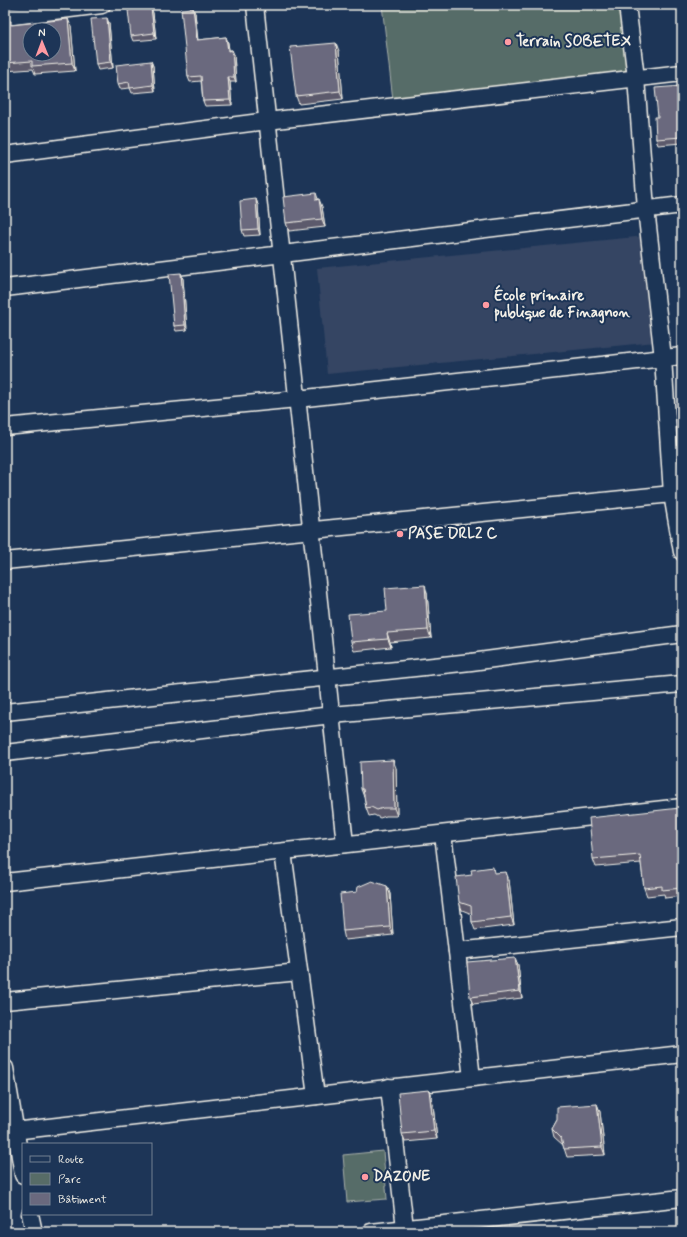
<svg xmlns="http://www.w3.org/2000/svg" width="687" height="1237" font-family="Mynerve,sans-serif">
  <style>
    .built { fill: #344563 }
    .green { fill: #576c67; stroke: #a6aea8 }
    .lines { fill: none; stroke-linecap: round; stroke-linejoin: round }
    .minor-casing { stroke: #f4f1e8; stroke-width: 19 }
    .minor { stroke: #1d3557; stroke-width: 16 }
    .wall { fill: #5b5a6c; stroke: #f4f1e8 }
    .shaded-wall { fill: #4a4a58; stroke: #f4f1e8 }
    .building { fill: #6a697e; stroke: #f4f1e8; fill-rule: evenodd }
    .poi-dot { fill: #ff9aa2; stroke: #1d3557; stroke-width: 1.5 }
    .labels { text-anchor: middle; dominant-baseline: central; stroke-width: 4; stroke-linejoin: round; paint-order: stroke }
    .poi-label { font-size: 15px; font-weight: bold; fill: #f4f1e8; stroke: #1d3557; text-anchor: start }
  </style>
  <rect width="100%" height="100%" fill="#1d3557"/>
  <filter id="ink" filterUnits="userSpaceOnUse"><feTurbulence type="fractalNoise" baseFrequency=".025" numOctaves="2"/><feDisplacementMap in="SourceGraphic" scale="8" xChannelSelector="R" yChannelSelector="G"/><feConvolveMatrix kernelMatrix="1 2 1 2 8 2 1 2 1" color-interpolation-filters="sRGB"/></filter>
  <g filter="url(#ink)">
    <!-- built -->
    <path class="built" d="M 646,236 L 656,342 L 327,374 L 317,268 Z"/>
    <!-- green -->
    <g class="green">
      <path d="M 382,5 L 626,5 L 634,79 L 393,100 Z"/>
      <path d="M 383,1151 L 387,1199 L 347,1202 L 343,1155 Z"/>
    </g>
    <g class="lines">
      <!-- minor casing -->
      <g class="minor-casing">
        <g id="minor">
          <path d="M 255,5 L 345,844"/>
          <path d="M 627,5 L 636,78 L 646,209 L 663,358 L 672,494 L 682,552"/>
          <path d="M 5,17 L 102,5"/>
          <path d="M 5,155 L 267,121 L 682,73"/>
          <path d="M 5,288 L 682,205"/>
          <path d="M 5,427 L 297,399 L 682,356"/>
          <path d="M 5,561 L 682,493"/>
          <path d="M 5,712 L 471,662 L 682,634"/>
          <path d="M 5,753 L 332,715 L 682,684"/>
          <path d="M 443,834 L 472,1078"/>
          <path d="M 283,852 L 316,1096"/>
          <path d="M 5,882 L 682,807"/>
          <path d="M 457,951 L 682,927"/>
          <path d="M 5,1001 L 299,972"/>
          <path d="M 5,1068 L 23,1175"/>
          <path d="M 389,1087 L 405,1228"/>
          <path d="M 5,1132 L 682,1054"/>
          <path d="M 30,1214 L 34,1232"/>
          <path d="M 371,1232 L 682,1198"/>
        </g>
      </g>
      <!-- minor -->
      <use href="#minor" class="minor"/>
    </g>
    <!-- wall -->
    <g class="wall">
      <path d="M 151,8 L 153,13 L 156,39 L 133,41 L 131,36 Z"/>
      <path d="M 195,13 L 198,40 L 226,37 L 228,43 L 229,50 L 232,50 L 234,55 L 236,82 L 230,82 L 232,105 L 205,106 L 203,101 L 201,81 L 190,82 L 188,77 Z"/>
      <path d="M 5,21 L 12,25 L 71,26 L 75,71 L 35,74 L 33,69 L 5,71 Z"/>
      <path d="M 109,23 L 113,68 L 98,70 L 96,64 Z"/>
      <path d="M 339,51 L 343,99 L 299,104 L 296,96 Z"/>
      <path d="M 151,61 L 153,66 L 155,91 L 132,93 L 130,88 L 120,89 L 118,84 Z"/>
      <path d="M 682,86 L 682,143 L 658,145 L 656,139 L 658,117 Z"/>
      <path d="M 316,193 L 318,199 L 322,207 L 325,227 L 289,231 L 286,223 Z"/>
      <path d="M 256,199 L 258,205 L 260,235 L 244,236 L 242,230 Z"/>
      <path d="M 181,273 L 183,279 L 187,330 L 176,331 L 174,326 Z"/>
      <path d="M 427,593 L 431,638 L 390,642 L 391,647 L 354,651 L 351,642 L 387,611 Z"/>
      <path d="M 396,768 L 397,816 L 386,816 L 380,818 L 374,815 L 369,816 L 366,808 L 364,797 L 361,789 Z"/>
      <path d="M 680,808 L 682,812 L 682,896 L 665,898 L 664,894 L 647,896 L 644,888 L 641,863 L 596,867 L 593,859 Z"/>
      <path d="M 495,873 L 509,880 L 514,925 L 475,930 L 472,922 L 472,914 L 462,910 L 459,902 Z"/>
      <path d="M 387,886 L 390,894 L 393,935 L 345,940 L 343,931 L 357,892 Z"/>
      <path d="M 515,958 L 518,965 L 522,998 L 473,1004 L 470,997 Z"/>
      <path d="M 432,1098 L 437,1139 L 405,1142 L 402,1134 Z"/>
      <path d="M 597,1104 L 600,1112 L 605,1155 L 567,1157 L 563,1145 L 554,1137 L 552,1129 L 557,1120 Z"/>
    </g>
    <!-- shaded-wall -->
    <g class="shaded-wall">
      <path d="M 151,8 L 153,13 L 156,39 L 154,33 Z"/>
      <path d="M 193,8 L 195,13 L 198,45 L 197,40 Z"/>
      <path d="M 107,18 L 109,23 L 113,68 L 111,62 Z"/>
      <path d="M 68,19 L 71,26 L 75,71 L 72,63 Z"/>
      <path d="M 226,37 L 228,43 L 230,56 L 228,51 Z"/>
      <path d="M 336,43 L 339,51 L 343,99 L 340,91 Z"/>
      <path d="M 232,50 L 234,55 L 236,82 L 234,77 Z"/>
      <path d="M 151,61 L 153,66 L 155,91 L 153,85 Z"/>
      <path d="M 228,77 L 230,82 L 232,105 L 230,100 Z"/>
      <path d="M 256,199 L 258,205 L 260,235 L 258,229 Z"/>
      <path d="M 319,199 L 322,207 L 325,227 L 322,219 Z"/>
      <path d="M 181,273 L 183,279 L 187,330 L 185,325 Z"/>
      <path d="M 425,585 L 427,593 L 431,638 L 428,630 Z"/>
      <path d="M 387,633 L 390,642 L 391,647 L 388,639 Z"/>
      <path d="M 393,760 L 396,768 L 397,816 L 394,808 Z"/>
      <path d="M 506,872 L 509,880 L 514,925 L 511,917 Z"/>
      <path d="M 387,886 L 390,894 L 393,935 L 390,927 Z"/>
      <path d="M 515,958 L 518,965 L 522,998 L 520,991 Z"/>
      <path d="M 429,1090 L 432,1098 L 437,1139 L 434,1131 Z"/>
      <path d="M 597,1104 L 600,1112 L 605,1155 L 602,1147 Z"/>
    </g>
    <!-- building -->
    <g class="building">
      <path d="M 151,8 L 154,33 L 131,36 L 128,10 Z"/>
      <path d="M 193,8 L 197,40 L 226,37 L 228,51 L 232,50 L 234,77 L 228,77 L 230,100 L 203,101 L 201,76 L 188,77 L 181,9 Z"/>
      <path d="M 107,18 L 111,62 L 96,64 L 91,19 Z"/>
      <path d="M 68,19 L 72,63 L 32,66 L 32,61 L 5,63 L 5,21 L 11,21 L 11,25 ZM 30,30 L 54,30 L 54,54 L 30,54 Z"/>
      <path d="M 336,43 L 340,91 L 296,96 L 290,47 Z"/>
      <path d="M 151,61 L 153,85 L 130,88 L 129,82 L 118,84 L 116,65 Z"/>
      <path d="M 682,86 L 682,137 L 656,139 L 655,117 L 658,117 L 655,88 Z"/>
      <path d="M 316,193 L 316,200 L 319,199 L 322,219 L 286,223 L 283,197 Z"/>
      <path d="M 256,199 L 258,229 L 242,230 L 240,201 Z"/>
      <path d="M 181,273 L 185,325 L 174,326 L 169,274 Z"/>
      <path d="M 425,585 L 428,630 L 387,633 L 388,639 L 351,642 L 348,614 L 387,611 L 385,588 Z"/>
      <path d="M 393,760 L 394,808 L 383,808 L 377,810 L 371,807 L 366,808 L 363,789 L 361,789 L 360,762 Z"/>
      <path d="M 680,808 L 682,824 L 682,888 L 662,890 L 662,886 L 644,888 L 640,855 L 593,859 L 589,818 Z"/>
      <path d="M 493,867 L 494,873 L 506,872 L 511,917 L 472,922 L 471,906 L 459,902 L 456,877 L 472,875 L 471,870 Z"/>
      <path d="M 372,881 L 387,886 L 390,927 L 343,931 L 340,894 L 357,892 L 358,887 Z"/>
      <path d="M 515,958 L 520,991 L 470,997 L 467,962 Z"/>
      <path d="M 429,1090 L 434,1131 L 402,1134 L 398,1093 Z"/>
      <path d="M 597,1104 L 602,1147 L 564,1149 L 561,1138 L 552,1129 L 557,1120 L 557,1107 Z"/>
    </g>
  </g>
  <!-- markers -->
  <g class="poi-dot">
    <circle cx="508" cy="42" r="4"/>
    <circle cx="486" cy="305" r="4"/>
    <circle cx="400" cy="534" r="4"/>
    <circle cx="365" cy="1177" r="4"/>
  </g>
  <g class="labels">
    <!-- poi labels -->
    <g class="poi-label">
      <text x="516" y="42">Terrain SOBETEX</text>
      <text x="494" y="296">École primaire<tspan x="494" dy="17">publique de Finagnon</tspan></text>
      <text x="408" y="534">PASE DRL2 C</text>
      <text x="373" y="1177">DAZONE</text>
    </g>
  </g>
  <!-- margin -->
  <rect width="687" height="1237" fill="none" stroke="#1d3557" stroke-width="20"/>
  <rect x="10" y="10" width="667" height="1217" fill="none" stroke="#f4f1e8" stroke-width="1.5" filter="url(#ink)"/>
  <!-- legend -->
  <rect x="22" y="1143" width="130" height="72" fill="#1d3557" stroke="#738091"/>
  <rect x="30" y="1156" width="20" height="6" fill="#1d3557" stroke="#738091"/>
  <text x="58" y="1163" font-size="12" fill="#f4f1e8">Route</text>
  <rect x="30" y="1173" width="20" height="12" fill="#576c67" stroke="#738091"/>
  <text x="58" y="1183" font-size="12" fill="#f4f1e8">Parc</text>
  <rect x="30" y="1193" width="20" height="12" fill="#6a697e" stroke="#738091"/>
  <text x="58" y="1203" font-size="12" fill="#f4f1e8">Bâtiment</text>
  <!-- north arrow -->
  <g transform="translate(42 42) rotate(359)"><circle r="19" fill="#1d3557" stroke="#738091"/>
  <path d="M0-3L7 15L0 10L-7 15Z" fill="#ff9aa2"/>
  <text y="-6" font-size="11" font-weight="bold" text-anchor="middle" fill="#f4f1e8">N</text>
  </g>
</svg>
